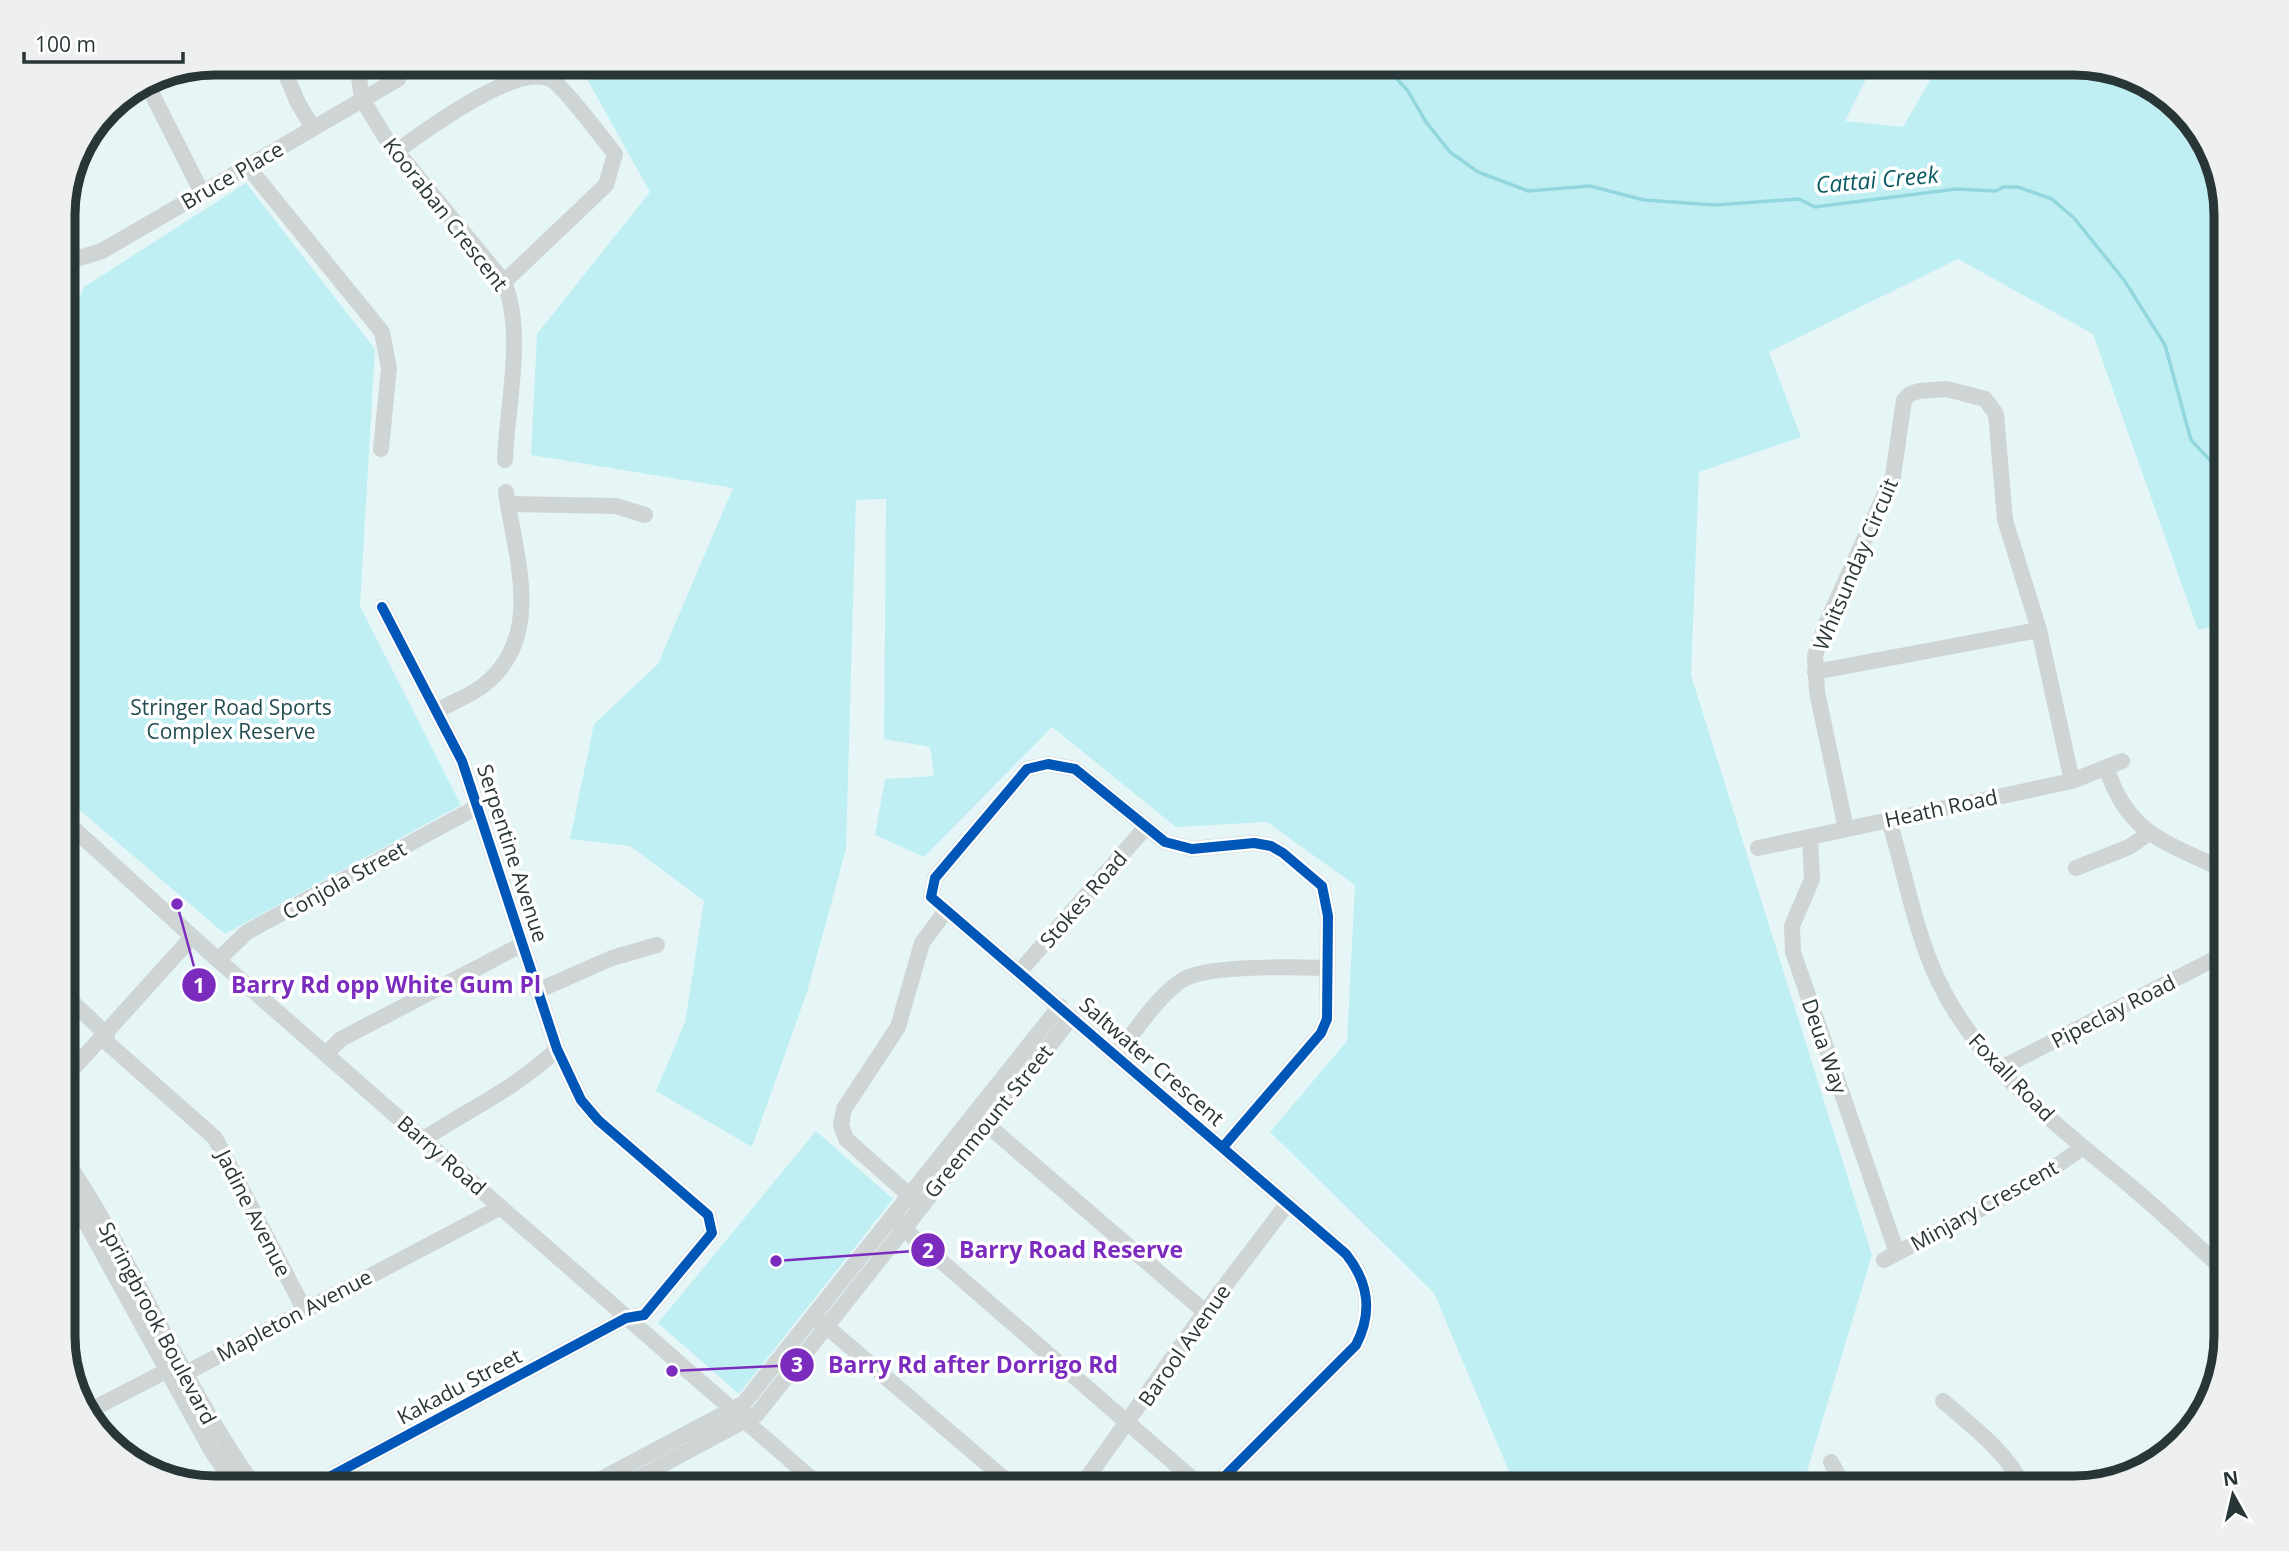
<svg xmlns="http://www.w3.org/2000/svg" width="2289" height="1551" font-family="'Open Sans',sans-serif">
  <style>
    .green { fill: #c0eff3 }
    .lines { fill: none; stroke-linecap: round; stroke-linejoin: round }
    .stream { stroke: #93d7de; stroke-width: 3.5 }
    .minor { stroke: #cfd4d4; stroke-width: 16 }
    .cycleway-casing { stroke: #fff; stroke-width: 15 }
    .cycleway { stroke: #0057b8; stroke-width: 10 }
    .labels { text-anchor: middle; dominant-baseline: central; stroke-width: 7; stroke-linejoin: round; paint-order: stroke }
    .street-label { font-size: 21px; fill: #283637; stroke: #fff }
    .park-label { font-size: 21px; fill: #234d51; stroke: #fff }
    .water-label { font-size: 23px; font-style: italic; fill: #0a5c62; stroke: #fff }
    .rim { fill: none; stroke: #283637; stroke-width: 9 }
    .leader { fill: none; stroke: #7b2cbf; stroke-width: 2.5 }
    .callout-dot { fill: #7b2cbf; stroke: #fff; stroke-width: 2.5 }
    .mark-label { font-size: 21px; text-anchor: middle; font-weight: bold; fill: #fff }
    .callout-label { font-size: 23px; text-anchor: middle; font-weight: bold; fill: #7b2cbf; stroke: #fff; stroke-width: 7; stroke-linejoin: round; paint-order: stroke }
  </style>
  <rect width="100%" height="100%" fill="#e6f6f7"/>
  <!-- green -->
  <g class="green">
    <path d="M 578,63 L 1874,63 L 1845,121 L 1903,127 L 1940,63 L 2074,63 L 2159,89 L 2210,148 L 2226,215 L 2226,623 L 2198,630 L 2093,334 L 1958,259 L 1769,352 L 1801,437 L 1699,472 L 1691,675 L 1872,1255 L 1802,1488 L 1516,1488 L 1434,1293 L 1270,1132 L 1347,1041 L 1355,885 L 1267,822 L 1176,827 L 1052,727 L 924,857 L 875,835 L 885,779 L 934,776 L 930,747 L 884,739 L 886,499 L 856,500 L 846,849 L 807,992 L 752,1147 L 656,1091 L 685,1022 L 704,901 L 630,846 L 570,839 L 594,724 L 658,664 L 733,488 L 531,455 L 537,334 L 650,192 Z"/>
    <path d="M 246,183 L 375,349 L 360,606 L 461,805 L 225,934 L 63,796 L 63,332 L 84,287 Z"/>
    <path d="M 816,1131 L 893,1199 L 739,1394 L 658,1323 Z"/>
  </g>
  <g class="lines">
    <!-- stream -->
    <path class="stream" d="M 1382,63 L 1408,91 L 1426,122 L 1450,152 L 1478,172 L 1528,191 L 1590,186 L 1644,200 L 1715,205 L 1799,199 L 1815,207 L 1956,189 L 1996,191 L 2003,187 L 2018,187 L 2052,199 L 2074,218 L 2124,280 L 2165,345 L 2191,440 L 2226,477"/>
    <!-- minor -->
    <g class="minor">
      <path d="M 281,63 L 298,103 L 313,128"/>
      <path d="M 357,63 L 362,99 L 385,137 L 504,282 C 525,333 507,405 505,460"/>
      <path d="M 146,82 L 202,193"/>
      <path d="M 397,151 C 426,130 518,61 552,80 C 563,86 604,140 615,154 L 606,185 L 504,282"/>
      <path d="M 248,167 L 382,332 L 389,368 L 381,449"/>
      <path d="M 63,263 L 102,251 L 398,79"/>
      <path d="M 508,504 L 616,506 L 645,515"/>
      <path d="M 1815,672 L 2039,630"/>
      <path d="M 438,710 C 453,702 472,695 485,684 C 545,635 515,557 506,492"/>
      <path d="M 2107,769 C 2128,836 2169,843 2226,871"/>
      <path d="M 63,819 L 218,960 L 822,1488"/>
      <path d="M 1889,820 C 1904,870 1915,931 1937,978 C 1978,1067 2061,1128 2135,1190 C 2166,1216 2196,1245 2226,1272"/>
      <path d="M 1846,829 L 1817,692 L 1815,656 L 1825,626 L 1893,476 L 1904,400 L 1910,394 L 1919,391 L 1947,389 L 1985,399 L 1996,414 L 2005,520 L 2039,630 L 2072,781"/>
      <path d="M 1810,837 L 1812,879 L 1792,926 L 1793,952 L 1897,1253"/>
      <path d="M 1758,848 L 2072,781 L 2122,761"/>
      <path d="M 2076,868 L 2129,847 L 2148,834"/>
      <path d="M 218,960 L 247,932 L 477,807"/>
      <path d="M 1020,971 L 1146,827"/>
      <path d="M 537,991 L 612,958 L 657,945"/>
      <path d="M 63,993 L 107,1035"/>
      <path d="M 103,1039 L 215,1138 L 304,1309"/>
      <path d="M 327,1053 L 341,1039 L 523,944"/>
      <path d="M 1116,1055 C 1134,1033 1161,991 1186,978 C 1214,965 1295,967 1327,968"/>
      <path d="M 1999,1069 L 2226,953"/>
      <path d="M 63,1080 L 192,937"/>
      <path d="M 978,1117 L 1205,1312"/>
      <path d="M 424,1139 C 469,1109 517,1088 557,1049"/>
      <path d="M 63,1156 C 135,1262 181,1384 256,1488"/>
      <path d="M 63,1181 L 211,1450 L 237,1488"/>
      <path d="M 917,1202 L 846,1139 L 841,1125 L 844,1109 L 898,1027 L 922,943 L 945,912"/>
      <path d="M 897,1223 L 1203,1488"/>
      <path d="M 1884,1260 L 2039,1178 L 2082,1148"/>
      <path d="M 820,1321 L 1015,1488"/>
      <path d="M 1943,1401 C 1974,1428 2006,1451 2024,1488"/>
      <path d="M 85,1413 L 168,1370 L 186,1373 L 501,1207"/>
      <path d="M 1831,1462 L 1845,1488"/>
      <path d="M 309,1488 L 626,1318 L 644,1315 L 712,1233 L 708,1215 L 598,1120 L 581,1100 L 557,1049 L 462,761 L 382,607"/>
      <path d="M 584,1488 L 744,1403 L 1060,1006"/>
      <path d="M 619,1488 L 757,1414 L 1072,1017"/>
      <path d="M 1080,1488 L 1205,1312 L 1288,1203"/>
      <path d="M 1213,1488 L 1356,1345 C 1373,1312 1369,1283 1346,1254 L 931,897 L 935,878 L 1027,769 L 1048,764 L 1075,769 L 1165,842 L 1192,849 L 1254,843 L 1271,846 L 1283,853 L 1322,886 L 1328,916 L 1327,1019 L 1321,1033 L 1223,1147"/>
    </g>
    <!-- cycleway casing -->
    <g class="cycleway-casing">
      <g id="cycleway">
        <path d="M 309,1488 L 626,1318 L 644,1315 L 712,1233 L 708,1215 L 598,1120 L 581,1100 L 557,1049 L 462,761 L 382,607"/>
        <path d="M 1213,1488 L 1356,1345 C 1373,1312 1369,1283 1346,1254 L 931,897 L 935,878 L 1027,769 L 1048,764 L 1075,769 L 1165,842 L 1192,849 L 1254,843 L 1271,846 L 1283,853 L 1322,886 L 1328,916 L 1327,1019 L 1321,1033 L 1223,1147"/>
      </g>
    </g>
    <!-- cycleway -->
    <use href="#cycleway" class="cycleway"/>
  </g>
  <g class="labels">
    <!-- street labels -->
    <g class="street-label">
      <text transform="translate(232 175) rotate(-30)">Bruce Place</text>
      <text transform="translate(446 214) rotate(52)">Kooraban Crescent</text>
      <text transform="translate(1855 564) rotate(-67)">Whitsunday Circuit</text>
      <text transform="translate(1941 808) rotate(-12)">Heath Road</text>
      <text transform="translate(513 853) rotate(72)">Serpentine Avenue</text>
      <text transform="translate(344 880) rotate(-29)">Conjola Street</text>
      <text transform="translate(1083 899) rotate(-49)">Stokes Road</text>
      <text transform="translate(2113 1011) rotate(-27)">Pipeclay Road</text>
      <text transform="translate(1825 1046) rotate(71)">Deua Way</text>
      <text transform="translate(1152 1061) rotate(41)">Saltwater Crescent</text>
      <text transform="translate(2012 1077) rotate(46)">Foxall Road</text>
      <text transform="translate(988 1121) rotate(-51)">Greenmount Street</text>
      <text transform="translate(442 1155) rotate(41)">Barry Road</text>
      <text transform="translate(1984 1205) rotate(-29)">Minjary Crescent</text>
      <text transform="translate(254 1213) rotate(63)">Jadine Avenue</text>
      <text transform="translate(294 1315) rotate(-28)">Mapleton Avenue</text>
      <text transform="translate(158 1323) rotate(62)">Springbrook Boulevard</text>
      <text transform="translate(1184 1345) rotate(-55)">Barool Avenue</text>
      <text transform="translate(459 1386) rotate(-28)">Kakadu Street</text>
    </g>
    <!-- park labels -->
    <g class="park-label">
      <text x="231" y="707">Stringer Road Sports<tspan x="231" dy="24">Complex Reserve</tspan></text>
    </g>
    <!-- water labels -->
    <g class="water-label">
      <text transform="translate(1877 179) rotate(-5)">Cattai Creek</text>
    </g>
  </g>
  <!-- crop -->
  <path d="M0 0H2289V1551H0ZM215 75H2074A140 140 0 0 1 2214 215V1336A140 140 0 0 1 2074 1476H215A140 140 0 0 1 75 1336V215A140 140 0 0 1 215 75Z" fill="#eeefef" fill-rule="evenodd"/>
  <path class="rim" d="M215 75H2074A140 140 0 0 1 2214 215V1336A140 140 0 0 1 2074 1476H215A140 140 0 0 1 75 1336V215A140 140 0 0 1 215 75Z"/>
  <!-- callouts -->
  <path class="leader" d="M177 904L199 985M776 1261L928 1250M672 1371L797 1365"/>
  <g class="callout-dot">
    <circle cx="177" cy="904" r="7"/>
    <circle cx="776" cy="1261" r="7"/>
    <circle cx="672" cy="1371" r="7"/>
    <circle cx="199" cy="985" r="18"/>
    <circle cx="928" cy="1250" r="18"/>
    <circle cx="797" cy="1365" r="18"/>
  </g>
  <g class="mark-label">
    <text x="199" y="993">1</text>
    <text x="928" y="1258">2</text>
    <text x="797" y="1372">3</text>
  </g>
  <g class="callout-label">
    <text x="386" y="993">Barry Rd opp White Gum Pl</text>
    <text x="1071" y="1258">Barry Road Reserve</text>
    <text x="973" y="1373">Barry Rd after Dorrigo Rd</text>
  </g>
  <!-- north arrow -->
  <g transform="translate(2233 1495) rotate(352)" stroke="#ffffff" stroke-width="5" paint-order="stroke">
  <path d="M0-5L12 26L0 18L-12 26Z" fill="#283637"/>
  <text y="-10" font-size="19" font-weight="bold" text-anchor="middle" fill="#283637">N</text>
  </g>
  <!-- scale -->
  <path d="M24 52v10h159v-10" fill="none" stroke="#283637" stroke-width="3.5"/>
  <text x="35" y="52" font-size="21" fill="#283637" stroke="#ffffff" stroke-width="5" paint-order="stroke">100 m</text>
</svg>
